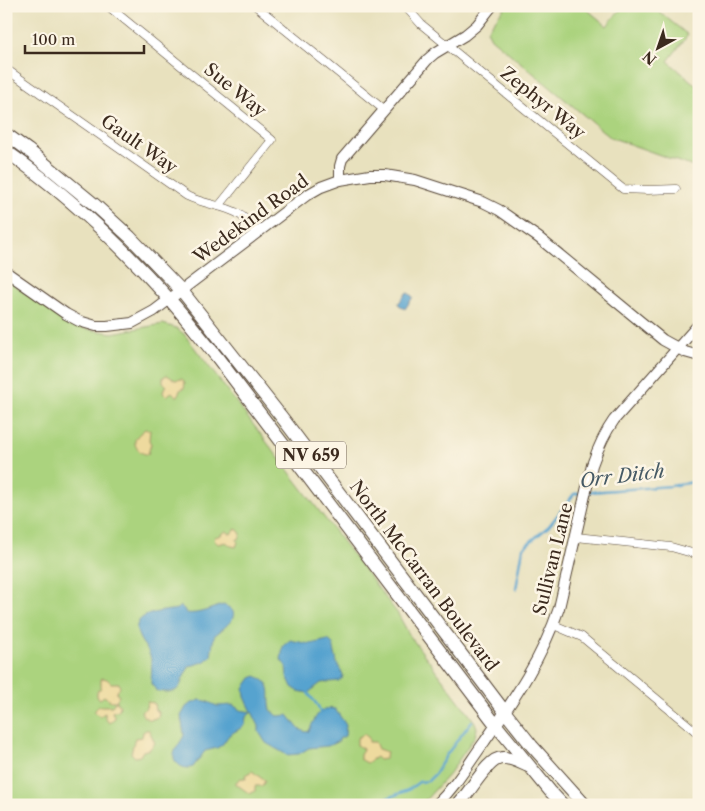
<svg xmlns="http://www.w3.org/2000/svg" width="705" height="811" font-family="'Libre Caslon Text',serif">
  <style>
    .green { fill: #abd37e; stroke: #737e4e }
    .sand { fill: #eeda9e; stroke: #94825e }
    .water { fill: #56a3cf; stroke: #486676 }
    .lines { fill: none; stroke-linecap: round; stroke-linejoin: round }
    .stream { stroke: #56a3cf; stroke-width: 2.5 }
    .minor-casing { stroke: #554536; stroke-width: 9 }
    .tertiary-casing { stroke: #554536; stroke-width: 12 }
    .primary-casing { stroke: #554536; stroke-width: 14 }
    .minor { stroke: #fff; stroke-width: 8 }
    .tertiary { stroke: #fff; stroke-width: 10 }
    .primary { stroke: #fff; stroke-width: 12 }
    .labels { text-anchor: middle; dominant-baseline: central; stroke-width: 5; stroke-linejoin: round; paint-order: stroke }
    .shield { fill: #fcf5e5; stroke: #75675a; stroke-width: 1 }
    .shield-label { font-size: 16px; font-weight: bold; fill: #3b2a1e }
    .street-label { font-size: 18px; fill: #3b2a1e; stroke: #fcf5e5 }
    .water-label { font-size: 19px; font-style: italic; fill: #465a65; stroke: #fcf5e5 }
  </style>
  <rect width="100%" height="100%" fill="#fcf5e5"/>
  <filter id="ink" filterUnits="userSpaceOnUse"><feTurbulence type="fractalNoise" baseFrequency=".02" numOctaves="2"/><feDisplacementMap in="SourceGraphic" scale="10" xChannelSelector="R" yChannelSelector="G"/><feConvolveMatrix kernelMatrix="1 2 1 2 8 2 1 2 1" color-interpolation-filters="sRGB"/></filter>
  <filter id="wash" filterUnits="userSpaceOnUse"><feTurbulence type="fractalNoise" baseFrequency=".0096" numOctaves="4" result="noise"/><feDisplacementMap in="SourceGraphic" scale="20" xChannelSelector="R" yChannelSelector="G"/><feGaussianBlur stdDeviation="1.12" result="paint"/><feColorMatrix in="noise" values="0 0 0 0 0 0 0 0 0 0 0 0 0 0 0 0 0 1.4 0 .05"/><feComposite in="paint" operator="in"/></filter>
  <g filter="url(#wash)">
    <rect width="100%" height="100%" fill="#e8e1be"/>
    <!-- green -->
    <g class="green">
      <path d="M 506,6 L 583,6 L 607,26 L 623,6 L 652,6 L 688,35 L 668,61 L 699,88 L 699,169 L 610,137 L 491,38 L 487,30 Z"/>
      <path d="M 6,279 L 64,320 L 85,329 L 112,333 L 163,324 L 176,328 L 184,334 L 398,614 L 410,636 L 475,722 L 477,728 L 475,736 L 450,773 L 421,805 L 6,805 Z"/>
    </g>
    <!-- sand -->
    <g class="sand">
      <path d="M 167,375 L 175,380 L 182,379 L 185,383 L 184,388 L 180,390 L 178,396 L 176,396 L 172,392 L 166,396 L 163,393 L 164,388 L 167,386 L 163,382 L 163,377 Z"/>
      <path d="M 145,429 L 150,430 L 149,440 L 151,444 L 148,454 C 140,455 132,445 136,438 C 138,434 142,432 145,429 Z"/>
      <path d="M 235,529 L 238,530 L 241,534 L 239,539 L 236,540 L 238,542 L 236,547 L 231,546 L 226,542 L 218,544 L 214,540 L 215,537 L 221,535 L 226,531 L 231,534 Z"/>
      <path d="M 103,678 L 107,679 L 111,683 L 119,683 L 120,688 L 116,692 L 119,696 L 116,701 L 120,706 L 119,710 L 112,712 L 115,718 L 109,723 L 105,718 L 105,713 L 100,716 L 95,713 L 95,710 L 99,706 L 112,706 L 116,701 L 111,701 L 104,696 L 100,699 L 97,697 L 97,691 L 101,688 L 101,679 Z"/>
      <path d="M 147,702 L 154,703 L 155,710 L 159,712 L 158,717 L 150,720 L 143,716 L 141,711 L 146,708 Z"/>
      <path d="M 146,730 L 149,730 L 155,743 L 150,749 L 143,751 L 140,756 L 135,757 L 131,753 C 133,748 133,742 135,738 L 142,737 L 143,732 Z"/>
      <path d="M 364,734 L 369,738 L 369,742 L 375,742 L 378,749 L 387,752 L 385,759 L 379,760 L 376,757 L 367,763 L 360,759 L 360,755 L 363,749 L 357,745 L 357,738 Z"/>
      <path d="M 252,771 L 265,781 L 262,786 L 255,786 L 255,791 L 250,794 L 236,784 L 236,782 L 241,778 L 246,779 L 245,775 Z"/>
    </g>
    <!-- water -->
    <g class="water">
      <path d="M 407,292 L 413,297 L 405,309 L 398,304 Z"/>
      <path d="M 223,605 C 248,613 222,629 214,636 L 211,656 L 204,662 L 190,666 C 177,683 186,696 157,691 L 151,684 C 151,675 153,665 150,656 C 148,649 143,645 140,639 C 126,612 161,612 177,609 L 180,606 L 184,609 L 186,613 C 199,615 211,608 223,605 Z"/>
      <path d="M 290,640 L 310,644 L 328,640 L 333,644 L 337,663 L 343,675 L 342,679 L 338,681 L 321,683 L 308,693 L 298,691 L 292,687 L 287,676 L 286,666 L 281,660 L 283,646 Z"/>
      <path d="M 256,676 C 276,685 267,693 271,710 L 278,716 L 288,715 L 299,729 L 306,732 L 309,731 C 315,718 319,706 335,709 L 346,725 L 345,736 L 339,739 L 339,741 L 328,746 L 309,748 L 299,754 L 287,755 L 266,743 L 259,732 L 259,726 L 252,712 L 246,717 L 245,724 L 241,728 L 229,735 L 222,745 L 217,748 L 205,751 L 193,767 C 188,769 182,768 178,764 C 167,755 181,744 184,735 L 181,716 L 186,707 L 190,704 L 200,700 L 206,701 L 217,706 L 233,705 L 240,710 L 252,712 L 245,697 L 244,688 L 251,678 Z"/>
    </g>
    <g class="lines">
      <!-- stream -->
      <g class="stream">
        <path d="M 589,492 L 671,486 L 699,481"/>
        <path d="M 516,589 L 523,548 L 549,526 L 574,494 L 583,493"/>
        <path d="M 308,693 L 318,706 L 320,712"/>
        <path d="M 363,805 L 383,800 L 408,790 L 419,782 L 428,781 L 435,774 L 447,754 L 472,721"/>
      </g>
    </g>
  </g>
  <g filter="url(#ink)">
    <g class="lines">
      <!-- minor casing -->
      <g class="minor-casing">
        <g id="minor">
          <path d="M 108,6 L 272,140 L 219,206"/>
          <path d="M 256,6 L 383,109"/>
          <path d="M 405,6 L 421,24 L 623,189 L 648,190 L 676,189"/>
          <path d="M 6,69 L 187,196 C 214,209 240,203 256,233"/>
          <path d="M 576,537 L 671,547 L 699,555"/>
          <path d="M 554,625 L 582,637 L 699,734"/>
        </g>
      </g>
      <!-- tertiary casing -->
      <g class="tertiary-casing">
        <g id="tertiary">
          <path d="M 340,180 L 340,166 L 342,159 L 428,59 L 435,53 L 465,35 L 477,25 L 492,6"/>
          <path d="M 6,272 L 66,314 L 79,321 L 96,326 L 107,326 L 132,323 L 154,311 L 307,195 L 321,187 L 340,180 L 370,175 L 385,175 L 415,180 L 483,202 L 499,210 L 539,238 L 663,340 L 685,352 L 699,356"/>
          <path d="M 436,805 C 456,786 469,763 485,741 C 514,699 543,657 559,608 L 592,465 C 598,448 604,434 614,420 L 699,324"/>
        </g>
      </g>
      <!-- primary casing -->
      <g class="primary-casing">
        <g id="primary">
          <path d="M 6,134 L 28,150 L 95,205 L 130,237 L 182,291 L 284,420 L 505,712 L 532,746 L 585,805"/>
          <path d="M 6,151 C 67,194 121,245 170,300 C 187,319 201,338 217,357 L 496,725 L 550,791 L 563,805"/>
          <path d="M 457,805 C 470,794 487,758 502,758 C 511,757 521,763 528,766"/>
        </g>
      </g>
      <!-- minor -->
      <use href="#minor" class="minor"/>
      <!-- tertiary -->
      <use href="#tertiary" class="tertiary"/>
      <!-- primary -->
      <use href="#primary" class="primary"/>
    </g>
  </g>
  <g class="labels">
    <!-- shield labels -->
    <rect class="shield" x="276" y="441.5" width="70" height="27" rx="4"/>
    <g class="shield-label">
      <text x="311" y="455">NV 659</text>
    </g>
    <!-- street labels -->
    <g class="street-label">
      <text transform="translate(235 90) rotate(39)">Sue Way</text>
      <text transform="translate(543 103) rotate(39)">Zephyr Way</text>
      <text transform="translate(139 144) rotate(35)">Gault Way</text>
      <text transform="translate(251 219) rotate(-36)">Wedekind Road</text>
      <text transform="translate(553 559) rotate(-76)">Sullivan Lane</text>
      <text transform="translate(424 576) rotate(53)">North McCarran Boulevard</text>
    </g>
    <!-- water labels -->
    <g class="water-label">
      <text transform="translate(622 476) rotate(-7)">Orr Ditch</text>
    </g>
  </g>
  <!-- margin -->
  <rect width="705" height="811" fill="none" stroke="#fcf5e5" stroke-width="25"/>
  <!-- north arrow -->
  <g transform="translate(658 48) rotate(220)" stroke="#fcf5e5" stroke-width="4" paint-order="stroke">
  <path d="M0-4L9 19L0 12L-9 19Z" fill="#3b2a1e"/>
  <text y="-8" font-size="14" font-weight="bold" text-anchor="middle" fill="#3b2a1e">N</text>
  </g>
  <!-- scale -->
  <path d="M25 45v8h119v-8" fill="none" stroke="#3b2a1e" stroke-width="2.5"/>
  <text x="32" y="45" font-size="15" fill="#3b2a1e" stroke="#fcf5e5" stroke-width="4" paint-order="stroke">100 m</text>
</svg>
